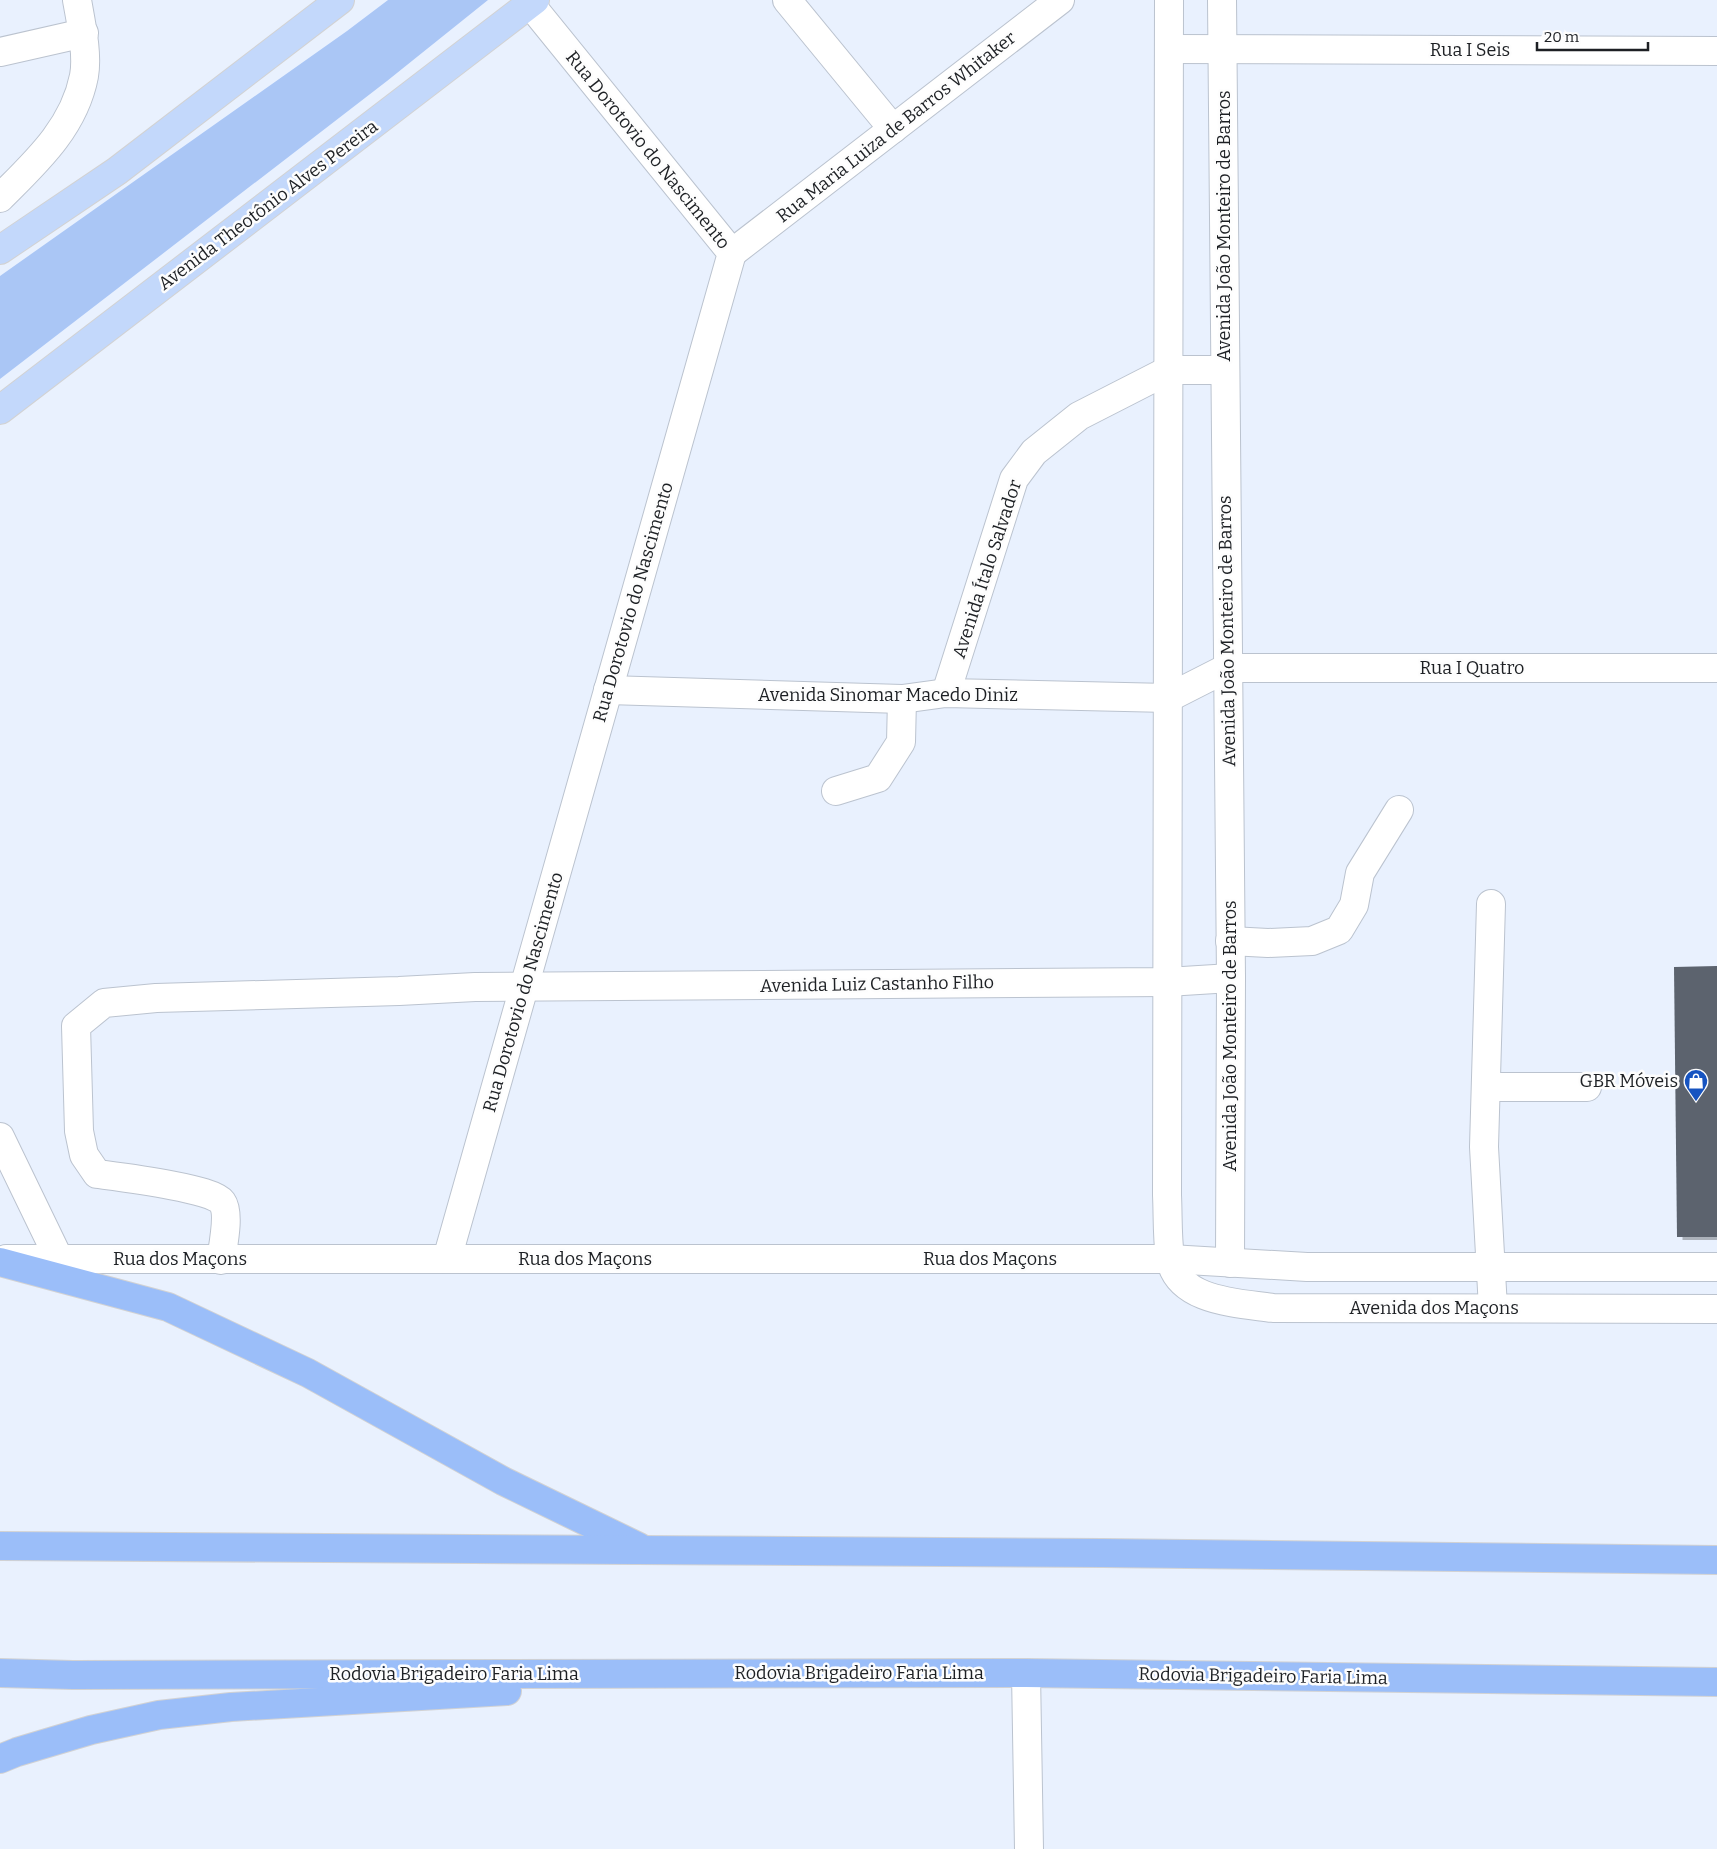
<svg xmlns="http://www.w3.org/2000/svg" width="1717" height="1849" font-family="Bitter,serif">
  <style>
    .green { fill: #aac6f5 }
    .building { fill: #5c636e; filter: url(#shadow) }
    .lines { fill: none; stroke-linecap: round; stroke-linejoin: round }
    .minor-casing { stroke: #bbc3cf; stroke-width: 30 }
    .major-casing { stroke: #d2d2d3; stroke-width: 30 }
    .highway-casing { stroke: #d2d2d3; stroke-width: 30 }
    .minor { stroke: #fff; stroke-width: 28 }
    .major { stroke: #c3d8fb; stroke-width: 28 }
    .highway { stroke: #9bbef9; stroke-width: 28 }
    .labels { text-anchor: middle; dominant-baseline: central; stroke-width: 5; stroke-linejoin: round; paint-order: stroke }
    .street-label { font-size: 18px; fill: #1d2024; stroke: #fdfdfd }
    .poi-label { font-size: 18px; fill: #1d2024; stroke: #fdfdfd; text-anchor: end }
  </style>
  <defs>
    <filter id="shadow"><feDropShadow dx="5.5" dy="3" stdDeviation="0" flood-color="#0004"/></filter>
  </defs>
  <rect width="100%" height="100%" fill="#e9f1fe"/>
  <!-- green -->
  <path class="green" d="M 388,0 L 488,0 L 387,81 L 0,379 L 0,276 L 347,31 Z"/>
  <!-- building -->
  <path class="building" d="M 1717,966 L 1717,1237 L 1677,1237 L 1674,967 Z"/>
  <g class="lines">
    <!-- minor casing -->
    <g class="minor-casing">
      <g id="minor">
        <path d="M 787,0 L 893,129"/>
        <path d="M 1169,0 L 1167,1195 C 1168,1215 1167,1237 1170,1257 C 1177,1302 1238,1303 1273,1308 L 1717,1309"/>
        <path d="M 1222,0 L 1231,978 L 1230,1263"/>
        <path d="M 1170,49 L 1717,51"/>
        <path d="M 0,52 L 84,33"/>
        <path d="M 0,198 C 35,163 74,128 84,76 C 88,54 81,23 77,0"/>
        <path d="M 732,253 L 1060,0"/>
        <path d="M 608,690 L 902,699 L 946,693 L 1168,698 L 1227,668 L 1717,668"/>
        <path d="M 946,693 L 1014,479 L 1034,452 L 1079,416 L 1169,370 L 1225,370"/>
        <path d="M 836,791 L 878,778 L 901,742 L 902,699"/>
        <path d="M 1491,904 L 1484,1147 L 1493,1308"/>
        <path d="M 1230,941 L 1268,943 L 1312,941 L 1339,930 L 1354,905 L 1360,873 L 1399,810"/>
        <path d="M 1486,1087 L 1587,1087"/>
        <path d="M 0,1137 L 59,1259"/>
        <path d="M 6,1259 L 1170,1259 L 1307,1267 L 1717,1267"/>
        <path d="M 447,1259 L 732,253 L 530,4"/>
        <path d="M 221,1260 C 223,1246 230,1213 222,1202 C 212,1188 119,1177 97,1174 L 84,1155 L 79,1131 L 76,1026 L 104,1003 L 156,998 L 399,991 L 475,987 L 1167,982 L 1231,978"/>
        <path d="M 1026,1673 L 1029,1849"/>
      </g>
    </g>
    <!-- major casing -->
    <g class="major-casing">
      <g id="major">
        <path d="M 0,250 L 117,171 L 340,0"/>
        <path d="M 0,410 L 535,0"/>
      </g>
    </g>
    <!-- highway casing -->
    <g class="highway-casing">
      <g id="highway">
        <path d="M 0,1262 L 168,1307 L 308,1373 L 503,1481 L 639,1547"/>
        <path d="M 0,1546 L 1103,1553 L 1717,1560"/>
        <path d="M 0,1673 L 73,1675 L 1026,1673 L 1717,1682"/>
        <path d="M 0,1759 L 17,1752 L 91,1730 L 159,1715 L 231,1707 L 507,1691"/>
      </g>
    </g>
    <!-- minor -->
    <use href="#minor" class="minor"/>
    <!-- major -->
    <use href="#major" class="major"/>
    <!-- highway -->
    <use href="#highway" class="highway"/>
  </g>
  <!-- icons -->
  <defs>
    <g id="shop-pin" transform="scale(1.25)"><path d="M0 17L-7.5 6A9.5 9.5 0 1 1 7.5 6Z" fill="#1754c0" stroke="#fdfdfd"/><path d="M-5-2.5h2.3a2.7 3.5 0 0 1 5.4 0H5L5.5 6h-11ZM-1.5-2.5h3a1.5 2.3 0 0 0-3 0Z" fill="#fff"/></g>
  </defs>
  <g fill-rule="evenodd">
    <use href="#shop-pin" x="1696" y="1081"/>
  </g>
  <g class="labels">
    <!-- street labels -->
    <g class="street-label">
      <text x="1470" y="50">Rua I Seis</text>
      <text transform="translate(896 127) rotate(-38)">Rua Maria Luiza de Barros Whitaker</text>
      <text transform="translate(648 150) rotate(51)">Rua Dorotovio do Nascimento</text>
      <text transform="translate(268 205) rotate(-37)">Avenida Theotônio Alves Pereira</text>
      <text transform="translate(1224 226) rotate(-90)">Avenida João Monteiro de Barros</text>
      <text transform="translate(987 569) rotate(-72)">Avenida Ítalo Salvador</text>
      <text transform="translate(633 602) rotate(-74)">Rua Dorotovio do Nascimento</text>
      <text transform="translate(1227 631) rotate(-91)">Avenida João Monteiro de Barros</text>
      <text x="1472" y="668">Rua I Quatro</text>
      <text x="888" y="695">Avenida Sinomar Macedo Diniz</text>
      <text transform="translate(877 984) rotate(-1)">Avenida Luiz Castanho Filho</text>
      <text transform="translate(523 992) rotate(-74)">Rua Dorotovio do Nascimento</text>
      <text transform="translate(1230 1036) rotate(-90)">Avenida João Monteiro de Barros</text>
      <text x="180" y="1259">Rua dos Maçons</text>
      <text x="585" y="1259">Rua dos Maçons</text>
      <text x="990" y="1259">Rua dos Maçons</text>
      <text x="1434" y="1308">Avenida dos Maçons</text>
      <text x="859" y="1673">Rodovia Brigadeiro Faria Lima</text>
      <text x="454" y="1674">Rodovia Brigadeiro Faria Lima</text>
      <text transform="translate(1263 1676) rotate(1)">Rodovia Brigadeiro Faria Lima</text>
    </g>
    <!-- poi labels -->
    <g class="poi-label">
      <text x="1678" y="1081">GBR Móveis</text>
    </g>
  </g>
  <!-- scale -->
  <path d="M1537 42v8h111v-8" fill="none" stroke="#1d2024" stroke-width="2.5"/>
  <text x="1544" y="42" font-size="15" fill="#1d2024" stroke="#fdfdfd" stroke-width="4" paint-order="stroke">20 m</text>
</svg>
